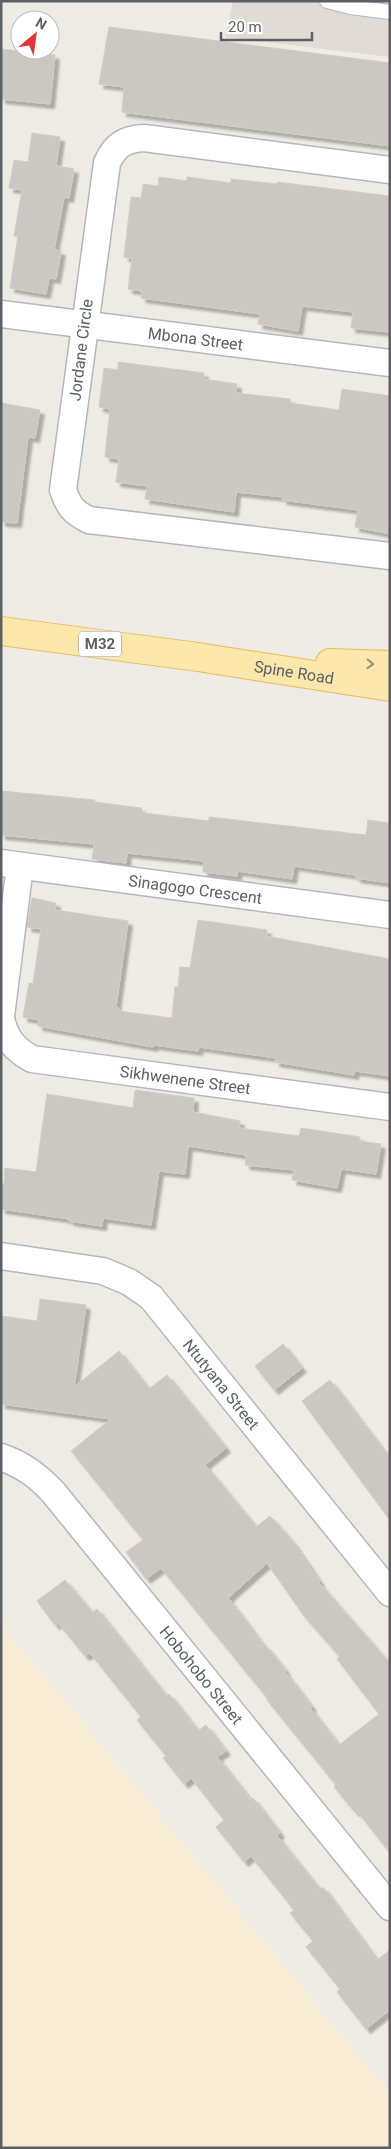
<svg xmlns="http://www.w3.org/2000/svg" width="391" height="2149" font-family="Roboto,sans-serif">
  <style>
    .education { fill: #e0dcd5 }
    .sand { fill: #f8edd4 }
    .building { fill: #cbc7c3; stroke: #d2ccc2; fill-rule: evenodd; filter: url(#shadow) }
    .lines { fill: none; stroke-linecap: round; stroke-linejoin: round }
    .service-casing { stroke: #b4b7ba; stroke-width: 16 }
    .minor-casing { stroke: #b4b7ba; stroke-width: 29 }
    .primary-casing { stroke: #eab860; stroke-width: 30 }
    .service { stroke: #fff; stroke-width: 14 }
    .minor { stroke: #fff; stroke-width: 26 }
    .primary { stroke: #fbe7ab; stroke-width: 28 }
    .oneway { stroke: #948f7d }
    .labels { text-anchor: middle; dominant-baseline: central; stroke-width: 5; stroke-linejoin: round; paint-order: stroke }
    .shield { fill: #fff; stroke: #8d9092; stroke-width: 1 }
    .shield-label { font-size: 15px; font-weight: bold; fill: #5c6064 }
    .street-label { font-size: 16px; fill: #5c6064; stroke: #fff }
  </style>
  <defs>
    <filter id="shadow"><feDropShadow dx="4.5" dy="4.5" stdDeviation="1" flood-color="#0004"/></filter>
  </defs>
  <rect width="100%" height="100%" fill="#eeebe4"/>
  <!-- education -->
  <path class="education" d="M 233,1 L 390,1 L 390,57 L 225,37 Z"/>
  <!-- sand -->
  <path class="sand" d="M 1,1624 L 390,2094 L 390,2148 L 1,2148 Z"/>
  <!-- building -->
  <g class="building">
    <path d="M 109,27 L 390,63 L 390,146 L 122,112 L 124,87 L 99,84 Z"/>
    <path d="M 1,49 L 55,55 L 50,104 L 1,99 Z"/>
    <path d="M 32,133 L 60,137 L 56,166 L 74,169 L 69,198 L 64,197 L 54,250 L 61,251 L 56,279 L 49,278 L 46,294 L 10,288 L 18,236 L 14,236 L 22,190 L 9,188 L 14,160 L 28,162 Z"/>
    <path d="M 159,177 L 187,181 L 187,177 L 231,183 L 231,179 L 277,184 L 277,182 L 390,196 L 390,332 L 351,328 L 353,312 L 302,306 L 298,331 L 258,324 L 260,314 L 141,298 L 142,291 L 128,289 L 132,258 L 124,257 L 131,197 L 141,198 L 143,184 L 158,186 Z"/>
    <path d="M 118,362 L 204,373 L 203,379 L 237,384 L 236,393 L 290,399 L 290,403 L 339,410 L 342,389 L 390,396 L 390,534 L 355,527 L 358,510 L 282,500 L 283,497 L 236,492 L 234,512 L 145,499 L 147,486 L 116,482 L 119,459 L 105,457 L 110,409 L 99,407 L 104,368 L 118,370 Z"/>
    <path d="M 1,403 L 40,410 L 35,438 L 28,437 L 17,523 L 1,522 Z"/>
    <path d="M 1,791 L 95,800 L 95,802 L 141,808 L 144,813 L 209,821 L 209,817 L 366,835 L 368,820 L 390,823 L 390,883 L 356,878 L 356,875 L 294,866 L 292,879 L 238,871 L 237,876 L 203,872 L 204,861 L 127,853 L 126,863 L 92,859 L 94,844 L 1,835 Z"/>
    <path d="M 32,898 L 56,903 L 55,910 L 128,921 L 116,1007 L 119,1008 L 118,1011 L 172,1018 L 175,986 L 178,987 L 180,967 L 190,968 L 198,920 L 267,930 L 266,936 L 390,959 L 390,1076 L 355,1071 L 354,1075 L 275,1062 L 276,1058 L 199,1047 L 198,1051 L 154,1045 L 153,1047 L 38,1026 L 39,1020 L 23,1017 L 29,983 L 33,984 L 41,929 L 27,927 Z"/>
    <path d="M 135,1090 L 194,1098 L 193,1112 L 240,1121 L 239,1128 L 299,1136 L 301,1128 L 360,1137 L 359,1141 L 381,1144 L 376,1174 L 341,1169 L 337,1188 L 292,1180 L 294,1170 L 245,1165 L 246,1155 L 188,1146 L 185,1174 L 159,1171 L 151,1225 L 103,1218 L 102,1226 L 69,1221 L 69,1219 L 1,1209 L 1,1184 L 4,1184 L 5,1168 L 36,1172 L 47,1094 L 133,1108 Z"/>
    <path d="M 40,1299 L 86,1305 L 74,1387 L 119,1351 L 149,1389 L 167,1375 L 226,1448 L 205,1465 L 256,1527 L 270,1516 L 292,1541 L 320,1582 L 319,1583 L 390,1664 L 390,1853 L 357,1811 L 355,1812 L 334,1787 L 336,1785 L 267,1700 L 268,1699 L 161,1568 L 146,1579 L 126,1552 L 143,1540 L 71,1451 L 111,1419 L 1,1404 L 1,1316 L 37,1321 ZM 267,1563 L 304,1616 L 340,1657 L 337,1659 L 379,1714 L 339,1745 L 310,1708 L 312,1707 L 285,1672 L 286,1671 L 265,1645 L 264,1646 L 228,1598 Z"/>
    <path d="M 283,1344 L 302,1368 L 274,1390 L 255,1366 Z"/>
    <path d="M 330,1380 L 390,1459 L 390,1520 L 302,1401 Z"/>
    <path d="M 65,1580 L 92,1613 L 97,1609 L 166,1696 L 169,1694 L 198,1731 L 206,1725 L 226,1751 L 217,1757 L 251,1800 L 253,1798 L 280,1833 L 277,1836 L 320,1890 L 323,1887 L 377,1960 L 390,1950 L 390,2010 L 366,2029 L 337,1992 L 340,1989 L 306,1947 L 313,1941 L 290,1913 L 294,1910 L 251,1856 L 244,1862 L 216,1827 L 224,1820 L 191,1778 L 184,1784 L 163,1758 L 166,1756 L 137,1720 L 141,1717 L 90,1653 L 85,1656 L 58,1623 L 55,1625 L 37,1601 Z"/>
  </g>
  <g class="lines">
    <!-- service casing -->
    <g class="service-casing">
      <path id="service" d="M 327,1 L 350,7 L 390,12"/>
    </g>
    <!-- minor casing -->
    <g class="minor-casing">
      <g id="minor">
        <path d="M 390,170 L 144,138 C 125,139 115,145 107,163 L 63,490 C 69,507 73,512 89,520 L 390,556"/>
        <path id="s1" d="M 1,314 L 390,363"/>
        <path id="s2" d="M 1,863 L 390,915"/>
        <path d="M 1,1016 L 20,866"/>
        <path id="s3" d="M 1,1018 C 5,1038 14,1049 32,1059 L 390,1107"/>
        <path id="s4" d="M 1,1256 L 103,1271 L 129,1282 L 151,1297 L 390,1593"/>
        <path id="s5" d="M 1,1457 C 23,1465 37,1475 53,1492 L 390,1907"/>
      </g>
    </g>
    <!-- primary casing -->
    <g class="primary-casing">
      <g id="primary">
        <path id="s6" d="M 1,631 L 198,657 L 390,687"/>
        <path d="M 330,663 L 390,665"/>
      </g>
    </g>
    <!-- service -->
    <use href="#service" class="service"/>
    <!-- minor -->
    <use href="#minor" class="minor"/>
    <!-- primary -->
    <use href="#primary" class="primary"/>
  </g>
  <!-- one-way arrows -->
  <defs><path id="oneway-chevron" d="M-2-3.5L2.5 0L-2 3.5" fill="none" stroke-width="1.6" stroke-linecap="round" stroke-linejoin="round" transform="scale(1.25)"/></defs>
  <use class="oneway" href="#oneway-chevron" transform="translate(370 664) rotate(2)"/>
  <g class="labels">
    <!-- shield labels -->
    <rect class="shield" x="79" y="631.5" width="42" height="25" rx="4"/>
    <g class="shield-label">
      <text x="100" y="644">M32</text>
    </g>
    <!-- street labels -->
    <g class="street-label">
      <text stroke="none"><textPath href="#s1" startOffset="196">Mbona Street</textPath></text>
      <text transform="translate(81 350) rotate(-83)">Jordane Circle</text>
      <text stroke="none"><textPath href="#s6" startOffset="296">Spine Road</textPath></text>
      <text stroke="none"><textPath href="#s2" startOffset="196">Sinagogo Crescent</textPath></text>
      <text stroke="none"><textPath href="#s3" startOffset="208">Sikhwenene Street</textPath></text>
      <text stroke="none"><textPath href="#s4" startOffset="270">Ntutyana Street</textPath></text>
      <text stroke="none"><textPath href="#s5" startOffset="299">Hobohobo Street</textPath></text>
    </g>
  </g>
  <!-- border -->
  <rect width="391" height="2149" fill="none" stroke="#5c6064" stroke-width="5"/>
  <!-- north arrow -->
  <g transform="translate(35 35) rotate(29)"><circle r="24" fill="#ffffff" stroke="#bebfc1"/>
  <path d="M0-4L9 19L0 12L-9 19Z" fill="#e03738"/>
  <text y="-8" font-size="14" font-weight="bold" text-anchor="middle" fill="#5c6064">N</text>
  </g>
  <!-- scale -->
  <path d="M221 32v8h91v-8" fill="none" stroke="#5c6064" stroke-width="2.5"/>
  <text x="228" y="32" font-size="15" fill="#5c6064" stroke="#ffffff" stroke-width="4" paint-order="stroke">20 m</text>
</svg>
